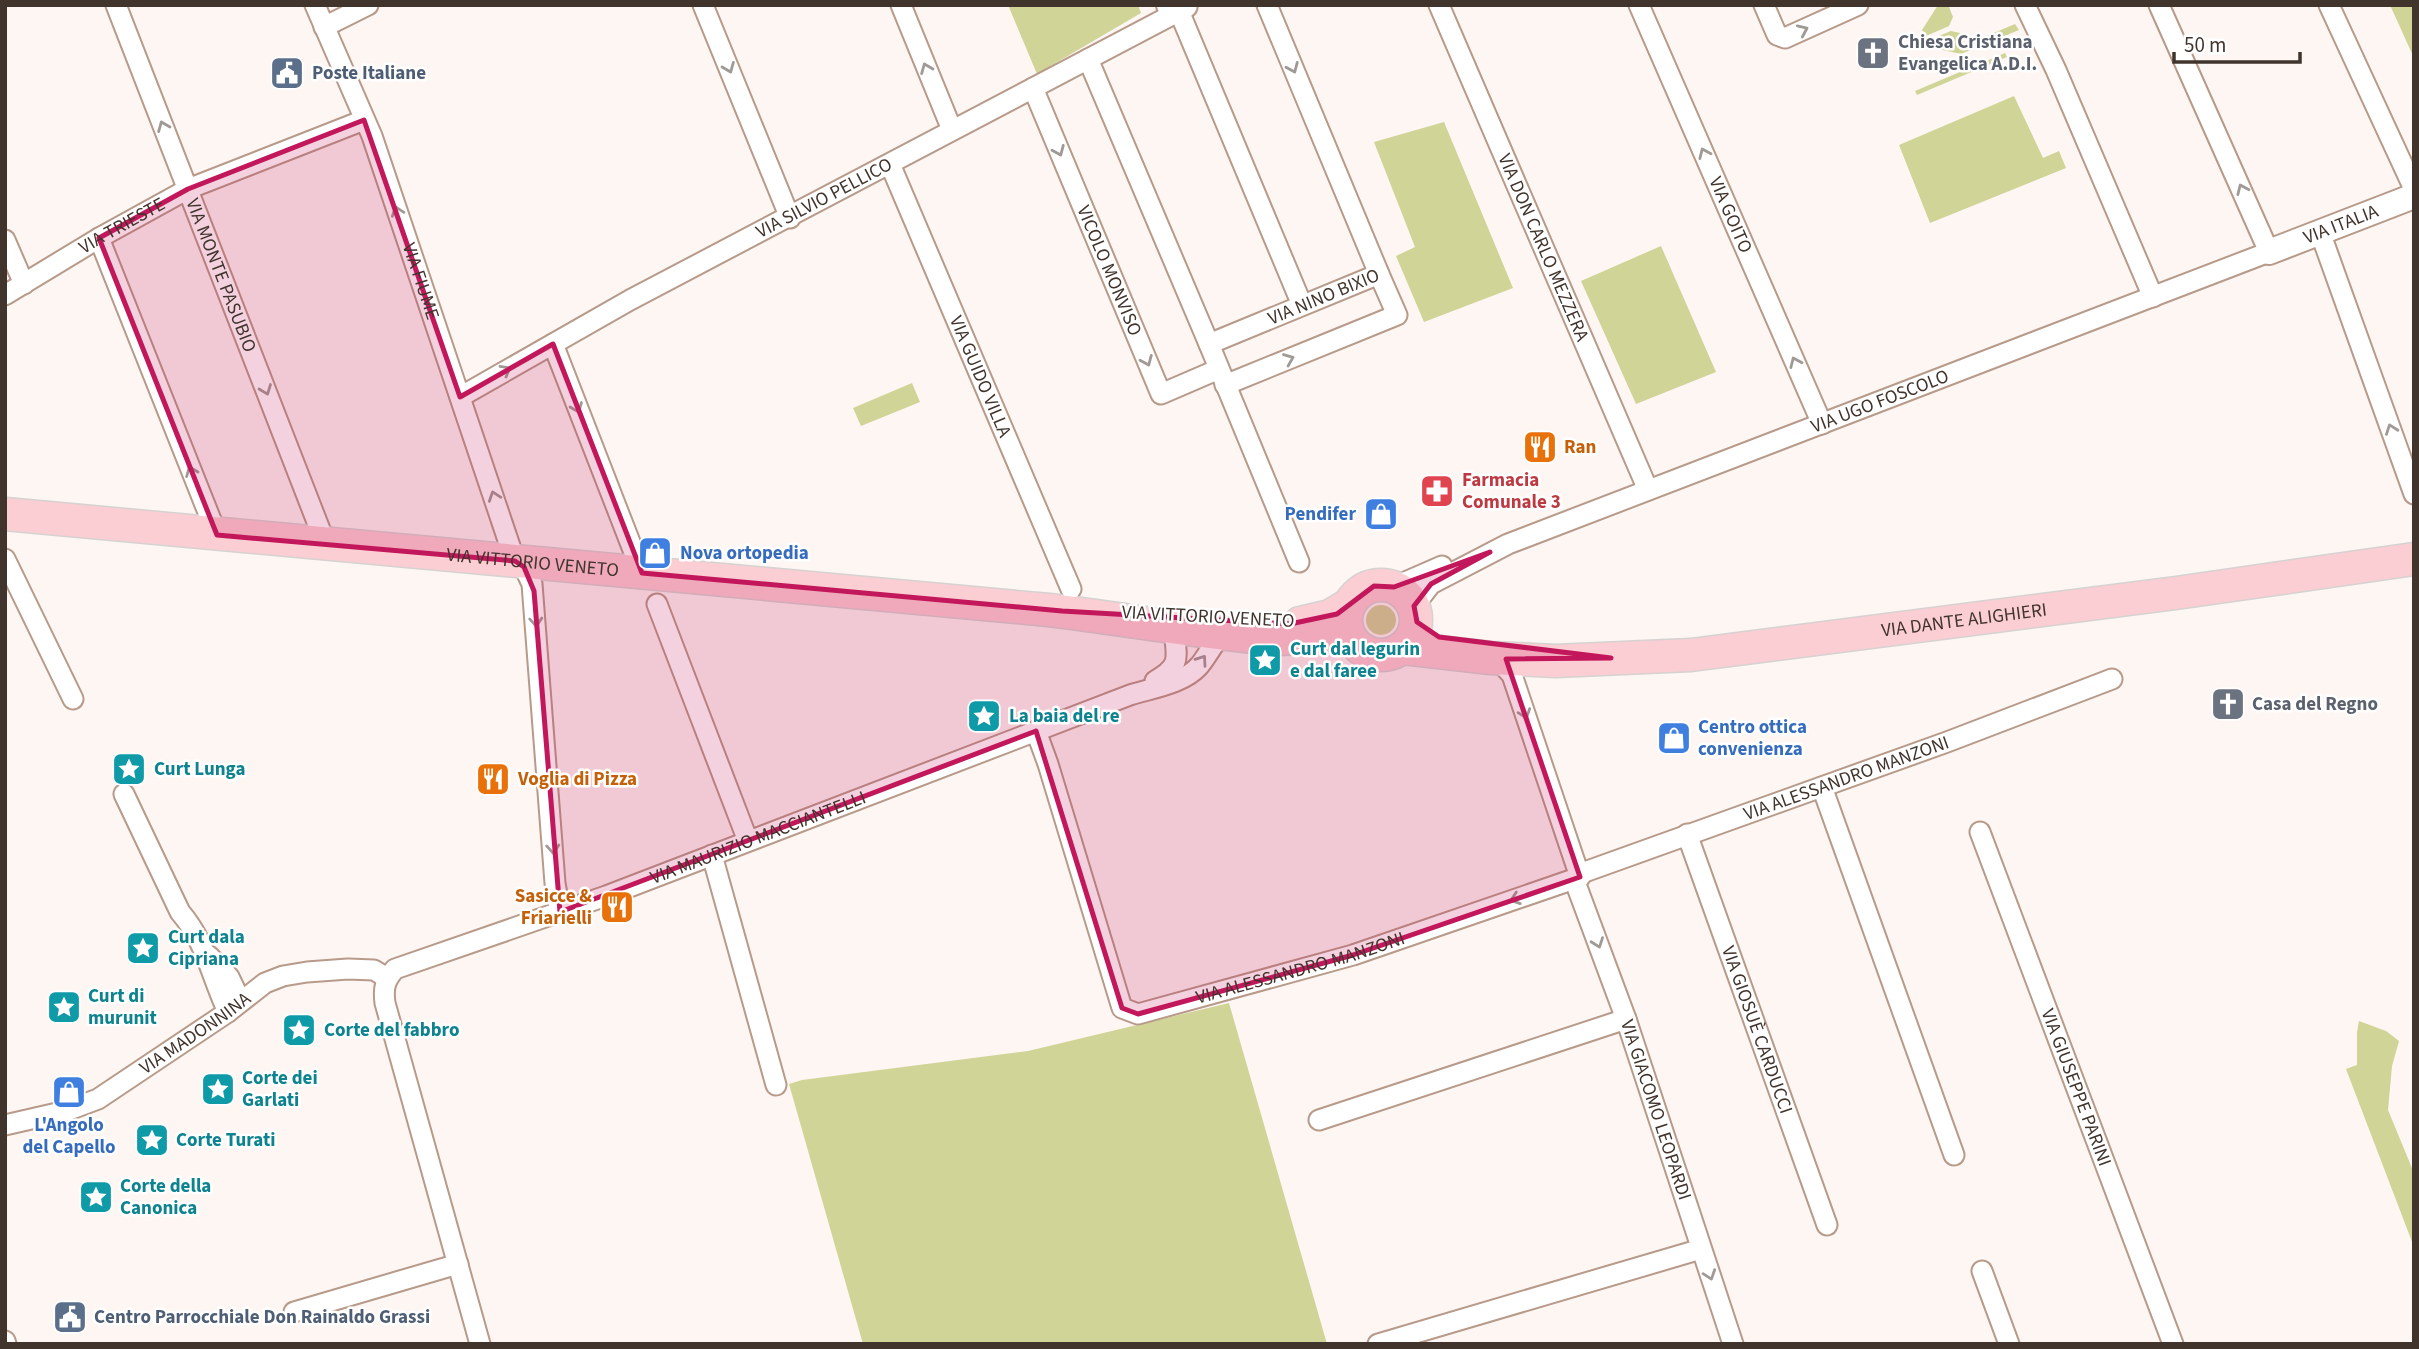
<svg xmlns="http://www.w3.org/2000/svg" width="2419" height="1349" font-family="'Source Sans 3',sans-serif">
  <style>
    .green { fill: #d0d496 }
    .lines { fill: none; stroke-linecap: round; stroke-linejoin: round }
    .minor-casing { stroke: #b79a89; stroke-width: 23 }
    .tertiary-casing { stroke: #b79a89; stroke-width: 28 }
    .primary-casing { stroke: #d5d2d1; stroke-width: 35 }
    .minor { stroke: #fff; stroke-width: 19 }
    .tertiary { stroke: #fff; stroke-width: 24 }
    .primary { stroke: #fbced3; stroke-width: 32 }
    .oneway { stroke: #a09a96 }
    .marked { fill: #c2185b; fill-opacity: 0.2; stroke: #c2185b; stroke-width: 5; stroke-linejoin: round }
    .labels { text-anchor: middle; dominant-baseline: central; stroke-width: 5; stroke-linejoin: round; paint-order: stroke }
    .worship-label { font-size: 19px; font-weight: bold; fill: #5b616d; stroke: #fff; text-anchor: start }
    .service-label { font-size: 19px; font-weight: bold; fill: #4e5e75; stroke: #fff; text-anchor: start }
    .street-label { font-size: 19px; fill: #40342d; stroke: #fff }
    .food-label { font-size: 19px; font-weight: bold; fill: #c56008; stroke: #fff; text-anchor: start }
    .health-label { font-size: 19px; font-weight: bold; fill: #be3a42; stroke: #fff; text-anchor: start }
    .shop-label { font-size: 19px; font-weight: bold; fill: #366cbe; stroke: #fff; text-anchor: start }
    .culture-label { font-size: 19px; font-weight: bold; fill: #0d838f; stroke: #fff; text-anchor: start }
  </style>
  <rect width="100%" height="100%" fill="#fdf6f3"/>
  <!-- green -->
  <g class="green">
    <path d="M 1008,5 L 1138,5 L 1141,13 L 1037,74 Z"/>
    <path d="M 1938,5 L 1951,5 L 1949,7 L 1953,17 L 1949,26 L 1926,36 L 1922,30 Z"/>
    <path d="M 2390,5 L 2414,5 L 2414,58 Z"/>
    <path d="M 2015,24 L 2019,30 L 1961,54 L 1929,47 L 1929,40 L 1951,31 L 1960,33 L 1965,45 Z"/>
    <path d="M 2005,53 L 2007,57 L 1917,95 L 1915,91 Z"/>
    <path d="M 2014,96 L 2043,158 L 2059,151 L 2066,168 L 1930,223 L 1899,145 Z"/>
    <path d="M 1444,122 L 1513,288 L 1424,322 L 1396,256 L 1415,247 L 1374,142 Z"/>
    <path d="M 1661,246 L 1716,372 L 1636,404 L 1581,281 Z"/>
    <path d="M 912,383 L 920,402 L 861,426 L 853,408 Z"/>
    <circle cx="1381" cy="620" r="15"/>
    <path d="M 1229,1003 L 1327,1344 L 863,1344 L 789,1084 L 802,1080 L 1028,1051 Z"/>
    <path d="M 2359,1021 L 2386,1031 L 2399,1041 L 2392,1066 L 2388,1110 L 2414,1173 L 2414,1247 L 2346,1069 L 2357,1065 L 2357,1032 Z"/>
  </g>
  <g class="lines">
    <!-- minor casing -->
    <g class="minor-casing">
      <g id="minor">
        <path id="s1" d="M 116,5 L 326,545"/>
        <path id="s2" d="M 315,5 L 372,136 L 515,561 L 524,567 L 532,584 L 555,883 L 560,912"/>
        <path d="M 703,5 L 790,218"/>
        <path d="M 901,5 L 952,130"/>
        <path d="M 1267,5 L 1379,274"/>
        <path id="s3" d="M 1439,5 L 1648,490"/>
        <path id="s4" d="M 1639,5 L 1822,424"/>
        <path d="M 1764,5 L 1777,35 L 1785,38 L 1858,5"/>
        <path d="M 2025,5 L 2056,70 L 2153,297"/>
        <path d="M 2329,5 L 2414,189"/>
        <path d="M 1179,11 L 1302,305"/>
        <path d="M 324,27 L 368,5"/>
        <path d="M 1088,59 L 1209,344 L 1299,562"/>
        <path id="s5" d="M 1033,88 L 1161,394 L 1219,369"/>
        <path id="s6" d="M 890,164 L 1071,589"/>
        <path d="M 2320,232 L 2414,494"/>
        <path d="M 99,238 L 217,535"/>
        <path d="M 5,240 L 24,284"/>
        <path id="s7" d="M 5,295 L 99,238 L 188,189 L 364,120"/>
        <path d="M 553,344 L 642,573"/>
        <path id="s8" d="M 1209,344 L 1379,274 L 1397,315 L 1225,385"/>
        <path id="s9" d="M 460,397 L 630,300 L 1187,7"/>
        <path d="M 5,559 L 73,699"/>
        <path d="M 1394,587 L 1442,566"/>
        <path d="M 657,604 L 748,841"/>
        <path id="s10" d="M 1414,606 L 1431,584 L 1508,544 L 2269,252 L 2159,5"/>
        <path d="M 1155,681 C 1183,665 1176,657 1174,629"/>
        <path id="s11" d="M 1036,731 L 1048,764 L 1122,1008 L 1138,1014 L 1353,955 L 1580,877 L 1512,675 L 1502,664 L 1491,658"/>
        <path d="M 1822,787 L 1954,1155"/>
        <path d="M 124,794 L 180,912 C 206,942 211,976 228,1012"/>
        <path id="s12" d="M 1980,832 L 2173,1344"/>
        <path id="s13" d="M 1687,834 L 1827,1225"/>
        <path d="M 712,855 L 776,1085"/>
        <path id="s14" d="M 1579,874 L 1947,742 L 2112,679"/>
        <path id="s15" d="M 1574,879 L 1626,1019 L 1733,1344"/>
        <path d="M 209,956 L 229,977 L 240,1000"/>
        <path d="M 1319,1120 L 1626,1019"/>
        <path id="s16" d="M 5,1125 L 66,1111 L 98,1099 L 228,1012 L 265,983 L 283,976 L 307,972 L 348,969 L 374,970 L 387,978"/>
        <path d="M 1982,1271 L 2009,1344"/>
        <path d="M 294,1312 L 458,1264"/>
        <path d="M 5,1341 L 6,1344"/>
        <path id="s17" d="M 480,1344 L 385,1003 C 383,988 385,980 395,969 L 606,896 L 1130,695 C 1152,688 1183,684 1199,666 C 1206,658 1213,644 1222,634"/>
        <path d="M 1378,1344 L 1701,1249"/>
      </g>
    </g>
    <!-- tertiary casing -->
    <g class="tertiary-casing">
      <g id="tertiary">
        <path d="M 1169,5 L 1179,11"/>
        <path id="s18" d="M 2269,252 L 2414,196"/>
      </g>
    </g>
    <!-- primary casing -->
    <g class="primary-casing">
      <g id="primary">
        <path id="s19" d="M 5,514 L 1049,610 C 1125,619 1200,633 1277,639 C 1303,640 1326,629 1351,638"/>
        <circle cx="1381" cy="620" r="35"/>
        <path d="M 1300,623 L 1330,616 L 1350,604"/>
        <path id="s20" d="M 1403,648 L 1491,658 L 1556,661 L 1691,655 L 2176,593 L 2414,559"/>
      </g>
    </g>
    <!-- minor -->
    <use href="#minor" class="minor"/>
    <!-- tertiary -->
    <use href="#tertiary" class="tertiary"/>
    <!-- primary -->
    <use href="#primary" class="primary"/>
  </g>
  <!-- one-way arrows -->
  <defs><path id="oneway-chevron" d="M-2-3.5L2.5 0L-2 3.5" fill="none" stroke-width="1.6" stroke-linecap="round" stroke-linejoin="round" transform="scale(1.75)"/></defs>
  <g class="oneway">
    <use href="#oneway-chevron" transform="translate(1803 30) rotate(-24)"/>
    <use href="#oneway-chevron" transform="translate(729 68) rotate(68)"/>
    <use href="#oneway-chevron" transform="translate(926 68) rotate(-112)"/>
    <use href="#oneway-chevron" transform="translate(1293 68) rotate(67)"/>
    <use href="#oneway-chevron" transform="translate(163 126) rotate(-112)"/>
    <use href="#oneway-chevron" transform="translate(1059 151) rotate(67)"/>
    <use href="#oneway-chevron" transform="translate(1704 153) rotate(-114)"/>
    <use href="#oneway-chevron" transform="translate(2242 189) rotate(-114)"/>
    <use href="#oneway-chevron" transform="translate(397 211) rotate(-109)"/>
    <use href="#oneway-chevron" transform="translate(1289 359) rotate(-22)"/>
    <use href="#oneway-chevron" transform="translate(1147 361) rotate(67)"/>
    <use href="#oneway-chevron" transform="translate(1795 362) rotate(-114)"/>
    <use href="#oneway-chevron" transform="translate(506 370) rotate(-30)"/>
    <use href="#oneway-chevron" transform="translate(266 390) rotate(69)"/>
    <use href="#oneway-chevron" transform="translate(577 408) rotate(69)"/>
    <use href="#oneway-chevron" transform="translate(2391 429) rotate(-110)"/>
    <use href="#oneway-chevron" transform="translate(191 471) rotate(-112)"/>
    <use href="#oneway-chevron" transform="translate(494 496) rotate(-109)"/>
    <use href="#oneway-chevron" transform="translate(536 622) rotate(86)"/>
    <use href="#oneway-chevron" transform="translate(1202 660) rotate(-55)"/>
    <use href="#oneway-chevron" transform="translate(1525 714) rotate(71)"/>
    <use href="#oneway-chevron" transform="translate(553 849) rotate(86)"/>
    <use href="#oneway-chevron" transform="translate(1515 899) rotate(161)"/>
    <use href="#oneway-chevron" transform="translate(1598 943) rotate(70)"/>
    <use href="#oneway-chevron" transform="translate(1710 1275) rotate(71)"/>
  </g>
  <!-- marked area -->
  <path class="marked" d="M 364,120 L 460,397 L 553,344 L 642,573 L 1062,611 L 1290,624 L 1337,614 L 1374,586 L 1394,587 L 1490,552 L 1431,584 L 1414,606 L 1417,622 L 1439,637 L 1611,658 L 1506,659 L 1580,877 L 1353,955 L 1138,1014 L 1122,1008 L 1036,731 L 560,912 L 534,591 L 524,567 L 515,561 L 217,535 L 99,238 L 188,189 Z"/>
  <!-- icons -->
  <defs>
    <g id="church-square" transform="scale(1.75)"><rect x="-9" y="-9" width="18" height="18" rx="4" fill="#6b7280" stroke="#fff"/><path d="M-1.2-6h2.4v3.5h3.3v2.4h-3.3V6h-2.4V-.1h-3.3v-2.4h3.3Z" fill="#fff"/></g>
    <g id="civic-square" transform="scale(1.75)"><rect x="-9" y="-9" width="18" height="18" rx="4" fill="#5c6f8a" stroke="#fff"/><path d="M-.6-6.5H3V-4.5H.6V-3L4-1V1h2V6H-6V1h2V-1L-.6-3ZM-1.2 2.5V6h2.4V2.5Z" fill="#fff"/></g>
    <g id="restaurant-square" transform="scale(1.75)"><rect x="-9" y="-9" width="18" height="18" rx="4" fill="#e8710a" stroke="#fff"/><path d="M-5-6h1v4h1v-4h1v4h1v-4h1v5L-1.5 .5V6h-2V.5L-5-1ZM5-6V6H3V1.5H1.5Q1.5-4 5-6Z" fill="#fff"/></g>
    <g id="pharmacy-square" transform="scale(1.75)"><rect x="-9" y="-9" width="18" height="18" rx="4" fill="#e0444e" stroke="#fff"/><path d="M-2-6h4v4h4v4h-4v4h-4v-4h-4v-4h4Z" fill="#fff"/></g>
    <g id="shop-square" transform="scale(1.75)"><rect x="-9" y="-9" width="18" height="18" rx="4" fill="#3f7fe0" stroke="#fff"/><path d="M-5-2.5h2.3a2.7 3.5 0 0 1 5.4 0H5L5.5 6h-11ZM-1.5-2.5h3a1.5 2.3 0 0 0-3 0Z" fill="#fff"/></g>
    <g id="sight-square" transform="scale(1.75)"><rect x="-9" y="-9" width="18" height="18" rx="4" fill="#0f9aa8" stroke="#fff"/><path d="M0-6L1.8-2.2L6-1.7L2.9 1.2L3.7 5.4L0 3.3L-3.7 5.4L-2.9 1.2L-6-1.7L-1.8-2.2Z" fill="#fff"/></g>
  </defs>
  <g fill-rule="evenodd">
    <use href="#church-square" x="1873" y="53"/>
    <use href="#civic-square" x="287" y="73"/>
    <use href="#restaurant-square" x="1540" y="447"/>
    <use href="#pharmacy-square" x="1437" y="491"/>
    <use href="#shop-square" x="1381" y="514"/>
    <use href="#shop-square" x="655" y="553"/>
    <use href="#sight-square" x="1265" y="660"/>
    <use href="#church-square" x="2228" y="704"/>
    <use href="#sight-square" x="984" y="716"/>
    <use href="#shop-square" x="1674" y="738"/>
    <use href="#sight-square" x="129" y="769"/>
    <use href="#restaurant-square" x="493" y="779"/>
    <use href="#restaurant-square" x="617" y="907"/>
    <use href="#sight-square" x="143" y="948"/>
    <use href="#sight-square" x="64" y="1007"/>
    <use href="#sight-square" x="299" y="1030"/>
    <use href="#sight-square" x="218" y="1089"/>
    <use href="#shop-square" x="69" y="1092"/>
    <use href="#sight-square" x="152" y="1140"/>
    <use href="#sight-square" x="96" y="1197"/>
    <use href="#civic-square" x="70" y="1317"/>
  </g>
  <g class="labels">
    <!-- worship labels -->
    <g class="worship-label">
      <text x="1898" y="42">Chiesa Cristiana<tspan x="1898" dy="22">Evangelica A.D.I.</tspan></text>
      <text x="2252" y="704">Casa del Regno</text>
    </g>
    <!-- service labels -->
    <g class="service-label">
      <text x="312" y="73">Poste Italiane</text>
      <text x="94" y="1317">Centro Parrocchiale Don Rainaldo Grassi</text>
    </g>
    <!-- street labels -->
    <g class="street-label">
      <text stroke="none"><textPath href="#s9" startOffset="415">VIA SILVIO PELLICO</textPath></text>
      <text stroke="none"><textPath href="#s4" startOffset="229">VIA GOITO</textPath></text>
      <text stroke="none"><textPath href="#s18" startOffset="77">VIA ITALIA</textPath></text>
      <text stroke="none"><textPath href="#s7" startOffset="136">VIA TRIESTE</textPath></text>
      <text stroke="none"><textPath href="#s3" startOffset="264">VIA DON CARLO MEZZERA</textPath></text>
      <text stroke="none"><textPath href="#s5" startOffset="198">VICOLO MONVISO</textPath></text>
      <text stroke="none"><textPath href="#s1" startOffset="290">VIA MONTE PASUBIO</textPath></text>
      <text stroke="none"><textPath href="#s2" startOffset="296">VIA FIUME</textPath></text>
      <text stroke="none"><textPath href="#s8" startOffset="124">VIA NINO BIXIO</textPath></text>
      <text stroke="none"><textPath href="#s6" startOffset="231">VIA GUIDO VILLA</textPath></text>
      <text stroke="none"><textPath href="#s10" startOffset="513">VIA UGO FOSCOLO</textPath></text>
      <text stroke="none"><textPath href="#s19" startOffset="530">VIA VITTORIO VENETO</textPath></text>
      <text transform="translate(1208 617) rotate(3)">VIA VITTORIO VENETO</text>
      <text stroke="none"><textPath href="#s20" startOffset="564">VIA DANTE ALIGHIERI</textPath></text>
      <text stroke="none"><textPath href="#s14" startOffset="284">VIA ALESSANDRO MANZONI</textPath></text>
      <text stroke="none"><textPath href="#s17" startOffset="777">VIA MAURIZIO MACCIANTELLI</textPath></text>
      <text stroke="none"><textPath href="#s11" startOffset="476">VIA ALESSANDRO MANZONI</textPath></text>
      <text stroke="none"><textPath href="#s13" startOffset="208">VIA GIOSUÈ CARDUCCI</textPath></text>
      <text stroke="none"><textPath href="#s16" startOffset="214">VIA MADONNINA</textPath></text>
      <text stroke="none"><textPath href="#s12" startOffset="273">VIA GIUSEPPE PARINI</textPath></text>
      <text stroke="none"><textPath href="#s15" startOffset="245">VIA GIACOMO LEOPARDI</textPath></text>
    </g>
    <!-- food labels -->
    <g class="food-label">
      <text x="1564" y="447">Ran</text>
      <text x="518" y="779">Voglia di Pizza</text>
      <text x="592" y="896" text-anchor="end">Sasicce &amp;<tspan x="592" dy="22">Friarielli</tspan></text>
    </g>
    <!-- health labels -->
    <g class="health-label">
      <text x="1462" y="480">Farmacia<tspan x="1462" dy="22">Comunale 3</tspan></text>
    </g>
    <!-- shop labels -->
    <g class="shop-label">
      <text x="1356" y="514" text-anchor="end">Pendifer</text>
      <text x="680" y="553">Nova ortopedia</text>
      <text x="1698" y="727">Centro ottica<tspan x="1698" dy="22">convenienza</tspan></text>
      <text x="69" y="1125" text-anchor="middle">L'Angolo<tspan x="69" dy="22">del Capello</tspan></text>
    </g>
    <!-- culture labels -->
    <g class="culture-label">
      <text x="1290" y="649">Curt dal legurin<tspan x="1290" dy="22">e dal faree</tspan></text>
      <text x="1009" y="716">La baia del re</text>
      <text x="154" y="769">Curt Lunga</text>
      <text x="168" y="937">Curt dala<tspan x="168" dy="22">Cipriana</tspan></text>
      <text x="88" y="996">Curt di<tspan x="88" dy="22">murunit</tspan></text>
      <text x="324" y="1030">Corte del fabbro</text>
      <text x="242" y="1078">Corte dei<tspan x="242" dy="22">Garlati</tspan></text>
      <text x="176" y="1140">Corte Turati</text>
      <text x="120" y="1186">Corte della<tspan x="120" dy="22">Canonica</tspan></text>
    </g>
  </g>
  <!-- border -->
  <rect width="2419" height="1349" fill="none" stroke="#40342d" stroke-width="14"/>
  <!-- scale -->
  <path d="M2174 52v10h126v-10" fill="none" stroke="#40342d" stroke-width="3.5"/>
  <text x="2184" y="52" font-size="21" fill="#40342d" stroke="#ffffff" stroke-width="5" paint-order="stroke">50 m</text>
</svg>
